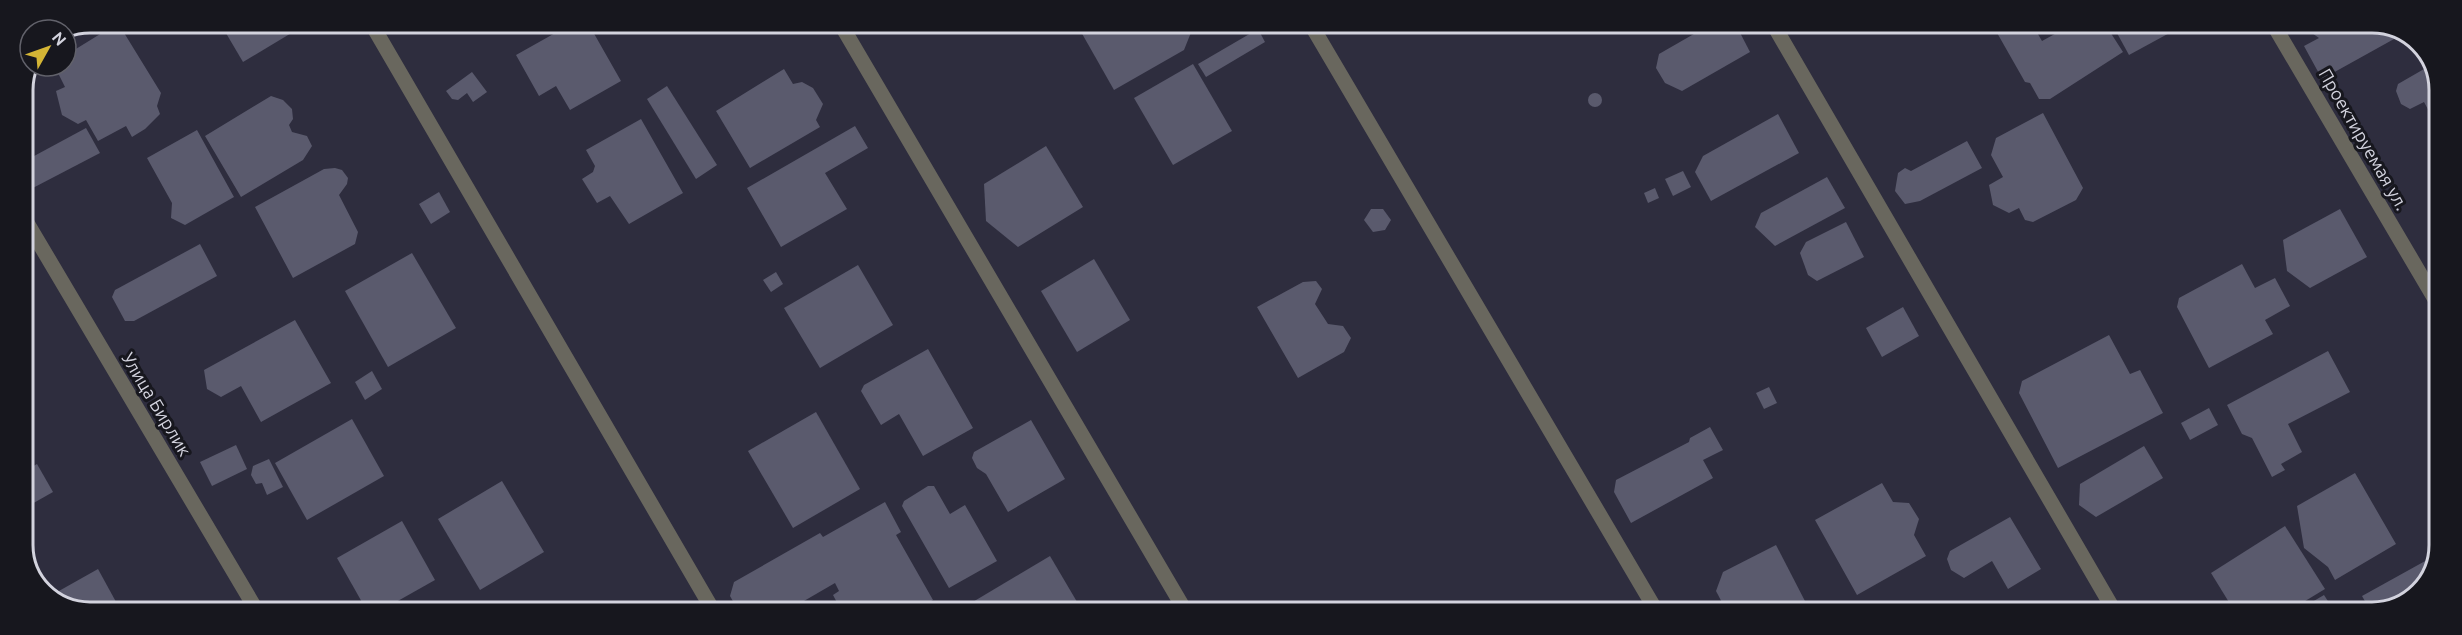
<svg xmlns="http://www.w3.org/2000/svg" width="2462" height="635" font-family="Ubuntu,sans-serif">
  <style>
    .building { fill: #5a5a6d }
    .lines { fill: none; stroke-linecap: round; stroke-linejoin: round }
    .minor { stroke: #69675e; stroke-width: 15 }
    .labels { text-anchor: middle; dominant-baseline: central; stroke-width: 6; stroke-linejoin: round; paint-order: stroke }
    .street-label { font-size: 18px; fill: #d3d3de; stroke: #17171e }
    .rim { fill: none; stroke: #d3d3de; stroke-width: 3 }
  </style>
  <rect width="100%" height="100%" fill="#2e2d3e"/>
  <!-- building -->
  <g class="building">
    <path d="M 118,23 L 161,93 L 157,106 L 160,114 L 145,129 L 132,137 L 126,126 L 98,141 L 86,120 L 78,124 L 62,115 L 56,91 L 65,87 L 55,67 L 66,66 L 71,52 Z"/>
    <path d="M 220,23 L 301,23 L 303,26 L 243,62 Z"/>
    <path d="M 573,23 L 588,23 L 621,81 L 570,110 L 556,86 L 539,96 L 516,55 Z"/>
    <path d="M 917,23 L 943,23 L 929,31 Z"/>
    <path d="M 985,23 L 1008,23 L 991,34 Z"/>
    <path d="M 1076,23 L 1188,23 L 1192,30 L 1184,50 L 1114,90 Z"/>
    <path d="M 1225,23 L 1250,23 L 1232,34 Z"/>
    <path d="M 1385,23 L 1399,23 L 1388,29 Z"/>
    <path d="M 1713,23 L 1735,23 L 1750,52 L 1682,91 L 1665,83 L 1656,68 L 1659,54 Z"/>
    <path d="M 1992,24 L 2032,24 L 2042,41 L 2073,24 L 2105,24 L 2123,52 L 2050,99 L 2039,99 L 2030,83 L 2025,82 Z"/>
    <path d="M 2112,24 L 2186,24 L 2129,55 Z"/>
    <path d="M 2299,24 L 2386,24 L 2403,34 L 2322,79 L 2304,46 L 2319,38 Z"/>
    <path d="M 1258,29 L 1265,42 L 1206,77 L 1198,64 Z"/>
    <path d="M 1193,64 L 1232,131 L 1173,165 L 1134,98 Z"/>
    <path d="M 2431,65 L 2439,85 L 2439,136 L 2430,129 L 2431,115 L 2424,102 L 2410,109 L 2401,104 L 2396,91 L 2398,84 Z"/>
    <path d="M 784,69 L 793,84 L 802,82 L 813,88 L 823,104 L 816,120 L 820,127 L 750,168 L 716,111 Z"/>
    <path d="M 472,72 L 487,92 L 473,102 L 467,93 L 458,100 L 452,99 L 446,91 Z"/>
    <path d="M 667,86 L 717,165 L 696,179 L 647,99 Z"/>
    <circle cx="1595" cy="100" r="7"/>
    <path d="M 271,96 L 283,100 L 292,109 L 293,119 L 289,125 L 292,132 L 307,136 L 312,146 L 303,160 L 241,197 L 205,136 Z"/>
    <path d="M 2043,113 L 2083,188 L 2076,200 L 2033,222 L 2025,220 L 2019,208 L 2009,213 L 1993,205 L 1989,185 L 2003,177 L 1991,155 L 1996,138 Z"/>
    <path d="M 1778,114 L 1799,153 L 1711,201 L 1695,172 L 1703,156 Z"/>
    <path d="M 641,119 L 683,193 L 629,224 L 610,196 L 597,203 L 582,179 L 593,172 L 595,166 L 586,150 Z"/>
    <path d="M 855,126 L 868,148 L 825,173 L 847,209 L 781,247 L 747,188 Z"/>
    <path d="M 86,128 L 100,153 L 29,190 L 23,178 L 23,162 Z"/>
    <path d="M 197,130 L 234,197 L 185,225 L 171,218 L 172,203 L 147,158 Z"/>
    <path d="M 1967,141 L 1982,168 L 1920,201 L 1905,204 L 1895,191 L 1898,173 L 1905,168 L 1911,171 Z"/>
    <path d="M 1046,146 L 1083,207 L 1018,247 L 986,221 L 984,184 Z"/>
    <path d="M 335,168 L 342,170 L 348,178 L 347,184 L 339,195 L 358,232 L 355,244 L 293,278 L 255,207 L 324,169 Z"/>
    <path d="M 1683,171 L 1691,187 L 1673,196 L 1665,179 Z"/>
    <path d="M 1827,177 L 1845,208 L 1775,246 L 1755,227 L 1761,213 Z"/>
    <path d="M 1655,188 L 1659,198 L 1648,203 L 1644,193 Z"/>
    <path d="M 439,192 L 450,212 L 431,224 L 419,204 Z"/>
    <path d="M 1371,209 L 1383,209 L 1391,220 L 1385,230 L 1373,232 L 1364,220 Z"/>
    <path d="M 2340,209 L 2367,257 L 2310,288 L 2287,271 L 2283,240 Z"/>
    <path d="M 1846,222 L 1864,257 L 1817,281 L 1808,275 L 1800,253 L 1806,242 Z"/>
    <path d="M 200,244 L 217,276 L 134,321 L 125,321 L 112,297 L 115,290 Z"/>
    <path d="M 412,253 L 456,328 L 388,367 L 345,291 Z"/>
    <path d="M 1094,259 L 1130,320 L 1077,352 L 1041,291 Z"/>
    <path d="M 2242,264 L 2255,288 L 2275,278 L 2290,306 L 2265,320 L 2273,334 L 2209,368 L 2177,307 L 2179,298 Z"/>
    <path d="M 858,265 L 893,325 L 820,368 L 784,308 Z"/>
    <path d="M 776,272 L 783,284 L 771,292 L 763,280 Z"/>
    <path d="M 1316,281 L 1322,289 L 1315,304 L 1328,324 L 1343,326 L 1351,338 L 1344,352 L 1298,378 L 1257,307 L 1303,282 Z"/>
    <path d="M 1903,307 L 1919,336 L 1882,357 L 1866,328 Z"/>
    <path d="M 295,320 L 331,383 L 261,422 L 241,386 L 221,397 L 207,389 L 204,370 Z"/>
    <path d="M 2109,335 L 2130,374 L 2140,370 L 2163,413 L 2058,468 L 2019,393 L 2022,381 Z"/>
    <path d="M 928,349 L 973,428 L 923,456 L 899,414 L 881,425 L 861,391 L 864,385 Z"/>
    <path d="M 2328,351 L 2350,392 L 2288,424 L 2302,452 L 2281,464 L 2285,470 L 2272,477 L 2252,438 L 2242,434 L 2227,405 Z"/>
    <path d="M 372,371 L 382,389 L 365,400 L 355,382 Z"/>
    <path d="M 1769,387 L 1777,403 L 1764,409 L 1756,393 Z"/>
    <path d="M 2209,408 L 2218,425 L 2190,440 L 2181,423 Z"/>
    <path d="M 816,412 L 860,489 L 793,528 L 748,451 Z"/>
    <path d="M 352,419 L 384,476 L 307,520 L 275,463 Z"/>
    <path d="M 1031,420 L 1065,479 L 1008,512 L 986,474 L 977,468 L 972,458 L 974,452 Z"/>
    <path d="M 1710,427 L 1723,450 L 1703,460 L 1713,478 L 1631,523 L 1614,492 L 1616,480 L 1689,442 L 1690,438 Z"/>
    <path d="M 236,445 L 247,469 L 212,486 L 200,462 Z"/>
    <path d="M 2144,446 L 2163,478 L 2096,517 L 2079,505 L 2080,484 Z"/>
    <path d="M 269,459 L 283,487 L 267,495 L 262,483 L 256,484 L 251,475 L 253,466 Z"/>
    <path d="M 37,464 L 53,492 L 23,509 L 23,472 Z"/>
    <path d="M 2355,473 L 2396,544 L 2335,580 L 2328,567 L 2304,548 L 2297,506 Z"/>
    <path d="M 502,481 L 544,552 L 480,590 L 438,519 Z"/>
    <path d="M 1882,483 L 1893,502 L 1909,503 L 1919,519 L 1914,535 L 1926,556 L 1857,595 L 1815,520 Z"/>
    <path d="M 928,486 L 934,486 L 950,514 L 965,505 L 997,561 L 949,588 L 902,506 L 904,501 Z"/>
    <path d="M 885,502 L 901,532 L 896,535 L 933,600 L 912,612 L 842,612 L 833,595 L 839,591 L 835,583 L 785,612 L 739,612 L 730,596 L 734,582 L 820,533 L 823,537 Z"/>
    <path d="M 2010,517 L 2041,569 L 2008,589 L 1992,561 L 1964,578 L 1951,570 L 1947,559 L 1950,551 Z"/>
    <path d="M 402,521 L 435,580 L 380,611 L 367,611 L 337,558 Z"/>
    <path d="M 2285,526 L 2325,589 L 2287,612 L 2235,612 L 2211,573 Z"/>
    <path d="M 1776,545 L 1807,605 L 1794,612 L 1727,612 L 1716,591 L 1723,572 Z"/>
    <path d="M 2436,555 L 2438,559 L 2416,596 L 2371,612 L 2362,596 Z"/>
    <path d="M 1050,556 L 1083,612 L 963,612 L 961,609 Z"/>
    <path d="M 98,569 L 121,611 L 76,611 L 50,596 Z"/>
    <path d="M 2324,595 L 2335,612 L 2295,612 Z"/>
  </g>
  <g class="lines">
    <!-- minor -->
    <g class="minor">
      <path d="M 371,23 L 714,612"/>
      <path d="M 840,23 L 1186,612"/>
      <path d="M 1310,23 L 1657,612"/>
      <path d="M 1773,24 L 2115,612"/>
      <path d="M 2273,24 L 2439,306"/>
      <path d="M 23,216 L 257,611"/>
    </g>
  </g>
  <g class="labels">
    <!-- street labels -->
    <g class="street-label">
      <text transform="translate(2364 139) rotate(60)">Проектируемая ул.</text>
      <text transform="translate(157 404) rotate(59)">Улица Бирлик</text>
    </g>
  </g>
  <!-- crop -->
  <path d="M0 0H2462V635H0ZM90 33H2372A57 57 0 0 1 2429 90V545A57 57 0 0 1 2372 602H90A57 57 0 0 1 33 545V90A57 57 0 0 1 90 33Z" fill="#17171e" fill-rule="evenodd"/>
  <path class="rim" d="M90 33H2372A57 57 0 0 1 2429 90V545A57 57 0 0 1 2372 602H90A57 57 0 0 1 33 545V90A57 57 0 0 1 90 33Z"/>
  <!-- north arrow -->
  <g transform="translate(48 48) rotate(50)"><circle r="28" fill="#17171e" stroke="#62626b" stroke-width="1.5"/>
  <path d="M0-4.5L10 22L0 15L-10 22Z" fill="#d4b535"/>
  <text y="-9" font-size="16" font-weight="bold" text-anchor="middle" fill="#d3d3de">N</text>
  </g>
</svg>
